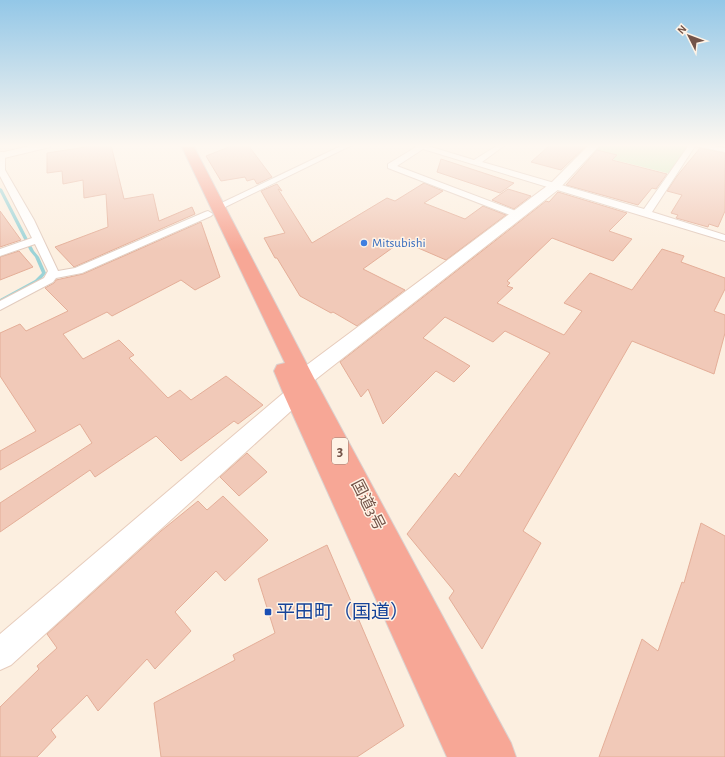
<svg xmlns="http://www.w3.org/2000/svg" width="725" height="757" font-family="'Alegreya Sans','Noto Sans JP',sans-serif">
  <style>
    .green { fill: #d4e9bf }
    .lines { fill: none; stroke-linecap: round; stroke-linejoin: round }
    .stream { fill: #9bd3d7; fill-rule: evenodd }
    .building { fill: #f1c9b8; stroke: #e4ae98 }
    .street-casing { stroke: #e2ccbf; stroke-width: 2 }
    .secondary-casing { stroke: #e7ccbc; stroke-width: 2 }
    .highway-casing { stroke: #dbd2cf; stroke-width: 2 }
    .street { fill: #fff; fill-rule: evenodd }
    .secondary { fill: #fff; fill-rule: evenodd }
    .highway { fill: #f7a796; fill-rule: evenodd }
    .shop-dot { fill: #3f7fe0; stroke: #fff3e6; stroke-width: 1.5 }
    .transit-dot { fill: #1a4fb4; stroke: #fff3e6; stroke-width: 1.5 }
    .labels { text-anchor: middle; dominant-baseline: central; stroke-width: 3; stroke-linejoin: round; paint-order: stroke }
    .far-shop-label { font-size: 13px; fill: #366cbe; stroke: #fff3e6; text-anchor: start }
    .shield { fill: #fff3e6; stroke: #9d8377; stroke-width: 1 }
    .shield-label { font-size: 15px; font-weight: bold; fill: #735348 }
    .street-label { font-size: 16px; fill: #735348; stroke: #fff3e6 }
    .near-transit-label { font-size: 19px; fill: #164399; stroke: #fff3e6; text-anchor: start }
  </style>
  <rect width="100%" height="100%" fill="#fcefe0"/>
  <!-- green -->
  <path class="green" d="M 595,145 L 692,145 L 671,174 L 587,153 Z"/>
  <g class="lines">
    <!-- stream -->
    <path class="stream" d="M 0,188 L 2,189 L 34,251 L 39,257 L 46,273 L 39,282 L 0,302 L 0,299 L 35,280 L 42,273 L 35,257 L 30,251 L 0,192 Z"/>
  </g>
  <!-- building -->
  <g class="building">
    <path d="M 99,145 L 111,145 L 124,199 L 153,194 L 159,221 L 192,207 L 195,214 L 74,267 L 55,247 L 108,227 L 106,194 L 84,198 L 83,180 L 63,184 L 62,171 L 47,173 L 47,153 Z"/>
    <path d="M 234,145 L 248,145 L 272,177 L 257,184 L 254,179 L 247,181 L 245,177 L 221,181 L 206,156 Z"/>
    <path d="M 550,145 L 576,145 L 585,147 L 561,170 L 531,162 Z"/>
    <path d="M 700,148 L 725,153 L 725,211 L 718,227 L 709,224 L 708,227 L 676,218 L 678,215 L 671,213 L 682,195 L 667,191 L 677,176 Z"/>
    <path d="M 597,150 L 617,155 L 612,160 L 667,174 L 656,189 L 652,188 L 638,205 L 566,185 Z"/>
    <path d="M 441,159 L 514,183 L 500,193 L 437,172 Z"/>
    <path d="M 424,183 L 443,191 L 424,203 L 465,219 L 483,206 L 506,215 L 446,260 L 402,241 L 363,269 L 405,290 L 357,326 L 333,312 L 331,313 L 300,296 L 277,258 L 275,258 L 264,238 L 285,233 L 261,191 L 277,184 L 282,191 L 278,189 L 312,243 L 387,198 L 395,201 Z"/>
    <path d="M 508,189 L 531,196 L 514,209 L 492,200 Z"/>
    <path d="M 558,192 L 627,213 L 609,231 L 632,239 L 613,261 L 552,238 L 507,281 L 510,283 L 507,286 L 513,288 L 497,303 L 564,335 L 582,311 L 564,303 L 590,273 L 632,290 L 662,249 L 684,256 L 681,262 L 725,278 L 725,289 L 714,311 L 725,315 L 725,333 L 714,374 L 632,341 L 523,531 L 541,543 L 482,649 L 449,598 L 454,591 L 407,534 L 455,473 L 459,477 L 550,353 L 505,331 L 493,342 L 445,317 L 423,338 L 470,366 L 454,382 L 436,371 L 383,424 L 368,389 L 361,397 L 340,362 L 546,201 L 549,202 Z"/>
    <path d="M 0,211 L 21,240 L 0,247 Z"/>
    <path d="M 201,222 L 220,277 L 195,290 L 181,280 L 112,316 L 107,312 L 63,334 L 83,359 L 119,340 L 134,355 L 129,358 L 168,398 L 180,390 L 191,400 L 226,376 L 263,405 L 238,424 L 234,421 L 181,461 L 156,436 L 95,477 L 90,470 L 0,532 L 0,503 L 92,443 L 80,424 L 0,470 L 0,451 L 36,431 L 0,376 L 0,333 L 20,324 L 26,331 L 68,311 L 45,288 L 54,283 L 56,280 L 83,274 Z"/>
    <path d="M 19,251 L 33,267 L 0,280 L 0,257 Z"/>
    <path d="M 247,453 L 267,472 L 239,496 L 220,477 Z"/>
    <path d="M 223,496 L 268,540 L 225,581 L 216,571 L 175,612 L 191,631 L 155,669 L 147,659 L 98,711 L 87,695 L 51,730 L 56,737 L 37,757 L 0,757 L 0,707 L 39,669 L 37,666 L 57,648 L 47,634 L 161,531 L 198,501 L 207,510 Z"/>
    <path d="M 701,523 L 725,536 L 725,757 L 599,757 L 642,639 L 658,651 L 682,582 L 684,583 Z"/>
    <path d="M 327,545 L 404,726 L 357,757 L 161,757 L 154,703 L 235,660 L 233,655 L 275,633 L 258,579 Z"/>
  </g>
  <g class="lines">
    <!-- street casing -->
    <g class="street-casing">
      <g id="street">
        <path d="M 343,145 L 352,145 L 221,209 L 218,210 L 213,207 Z"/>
        <path d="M 414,145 L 428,145 L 428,146 L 474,160 L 498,145 L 505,145 L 482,162 L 644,209 L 689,145 L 708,145 L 725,148 L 725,152 L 695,146 L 652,212 L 725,235 L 725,241 L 423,149 L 397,166 L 521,213 L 523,215 L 518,218 L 515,217 L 388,168 L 388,164 L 416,147 Z"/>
        <path d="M 0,152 L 3,152 L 5,156 L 5,170 L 34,220 L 58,271 L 75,268 L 205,212 L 208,211 L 213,214 L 211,216 L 82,273 L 56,278 L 53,282 L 0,310 L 0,301 L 44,278 L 48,271 L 35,244 L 0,256 L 0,249 L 32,238 L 0,176 Z"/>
      </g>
    </g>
    <!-- secondary casing -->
    <g class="secondary-casing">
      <g id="secondary">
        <path d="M 34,145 L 51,145 L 50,147 L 0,159 L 0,153 Z"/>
        <path d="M 589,145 L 600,145 L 559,189 L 311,383 L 302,401 L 11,665 L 0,670 L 0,634 L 287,390 L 296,373 L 551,183 Z"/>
      </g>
    </g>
    <!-- highway casing -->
    <g class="highway-casing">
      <path id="highway" d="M 181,145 L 193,145 L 314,378 L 511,743 L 516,757 L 447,757 L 284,395 L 274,371 L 277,365 L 285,363 Z"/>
    </g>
    <!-- street -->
    <use href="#street" class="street"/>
    <!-- secondary -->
    <use href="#secondary" class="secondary"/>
    <!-- highway -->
    <use href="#highway" class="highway"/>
  </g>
  <!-- sky -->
  <linearGradient id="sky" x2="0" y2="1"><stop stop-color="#93c7e7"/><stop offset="0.58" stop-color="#fef8f1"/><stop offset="1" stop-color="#fef8f1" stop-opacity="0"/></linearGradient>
  <rect width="725" height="251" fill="url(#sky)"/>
  <!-- markers -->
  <circle class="shop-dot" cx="364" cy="243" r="4"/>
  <rect class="transit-dot" x="264" y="608" width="8" height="8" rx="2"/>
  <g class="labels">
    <!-- far-shop labels -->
    <g class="far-shop-label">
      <text x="372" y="243">Mitsubishi</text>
    </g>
    <!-- shield labels -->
    <rect class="shield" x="332" y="438" width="16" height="26" rx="3"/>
    <g class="shield-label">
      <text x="340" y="451">3</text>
    </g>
    <!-- street labels -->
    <g class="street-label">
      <text transform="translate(368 505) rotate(63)">国道3号</text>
    </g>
    <!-- near-transit labels -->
    <g class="near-transit-label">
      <text x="276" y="612">平田町（国道）</text>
    </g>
  </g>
  <!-- north arrow -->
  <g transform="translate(689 36) rotate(312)" stroke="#fff3e6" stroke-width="3" paint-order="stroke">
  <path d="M0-3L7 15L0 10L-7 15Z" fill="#735348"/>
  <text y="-6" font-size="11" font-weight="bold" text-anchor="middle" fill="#735348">N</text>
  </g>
</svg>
